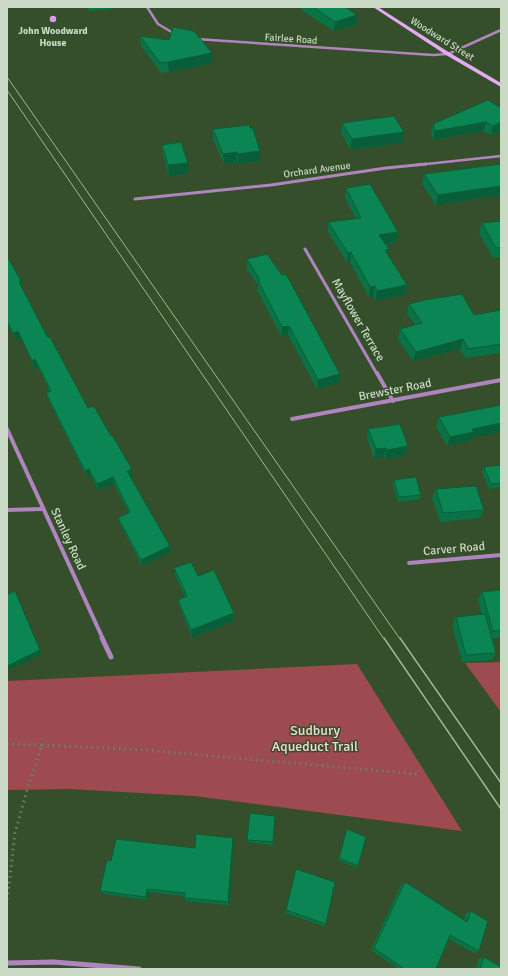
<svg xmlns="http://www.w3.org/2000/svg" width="508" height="976" font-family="Signika,sans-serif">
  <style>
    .green { fill: #9d4a50 }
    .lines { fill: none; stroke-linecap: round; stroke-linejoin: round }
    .path { stroke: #6c8264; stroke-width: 3; stroke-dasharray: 1.5 4; stroke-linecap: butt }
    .street-far3 { stroke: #b084bf; stroke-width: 2.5 }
    .street-far2 { stroke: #b084bf; stroke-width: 3 }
    .street-far1 { stroke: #b084bf; stroke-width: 4 }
    .street { stroke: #b084bf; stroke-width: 5 }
    .secondary { fill: #e3abf6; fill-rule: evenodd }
    .tram-far1 { stroke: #a3b49c; stroke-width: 1 }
    .tram { stroke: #a3b49c; stroke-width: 1.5 }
    .wall { fill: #097347 }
    .shaded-wall { fill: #085e39 }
    .building { fill: #0b8652; stroke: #085e39 }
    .poi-dot { fill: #dd99f3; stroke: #354f2b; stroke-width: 1.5 }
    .labels { text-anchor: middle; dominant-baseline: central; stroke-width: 3; stroke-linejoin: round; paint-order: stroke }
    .far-poi-label { font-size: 10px; font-weight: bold; fill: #cad9c4; stroke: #354f2b }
    .far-street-label { font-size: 10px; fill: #cad9c4; stroke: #354f2b }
    .street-label { font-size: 12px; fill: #cad9c4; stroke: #354f2b }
    .near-park-label { font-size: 14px; fill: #f8d7d7; stroke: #354f2b }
  </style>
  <rect width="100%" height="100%" fill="#354f2b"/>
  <!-- green -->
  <g class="green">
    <path d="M 501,662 L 501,712 L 465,663 Z"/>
    <path d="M 357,664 L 462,831 L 194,796 L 69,789 L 7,790 L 7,681 Z"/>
  </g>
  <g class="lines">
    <!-- path -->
    <g class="path">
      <path d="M 7,744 L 42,745 L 29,783 L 15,833 L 7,901"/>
      <path d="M 42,745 L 145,750 L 417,774"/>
    </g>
    <!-- street-far3 -->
    <g class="street-far3">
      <path d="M 147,7 L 158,24 L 175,34"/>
      <path d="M 196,39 L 433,55 L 448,54 L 501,30"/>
      <path d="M 417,165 L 501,156"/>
    </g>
    <!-- street-far2 -->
    <g class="street-far2">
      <path d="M 135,199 L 271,185 L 386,168 L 426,164"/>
      <path d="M 305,249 L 377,374"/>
    </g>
    <!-- street-far1 -->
    <g class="street-far1">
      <path d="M 377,373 L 393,401"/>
      <path d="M 292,419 L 501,380"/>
      <path d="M 7,429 L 103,639"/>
      <path d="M 7,510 L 43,509"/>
      <path d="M 409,563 L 501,555"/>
    </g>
    <!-- street -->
    <g class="street">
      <path d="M 102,638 L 111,657"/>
      <path d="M 7,963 L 54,962 L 139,969"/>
    </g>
    <!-- secondary -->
    <path class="secondary" d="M 373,7 L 378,7 L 450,53 L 501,83 L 501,87 L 446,55 Z"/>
    <!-- tram-far1 -->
    <g class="tram-far1">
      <path d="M 7,77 L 400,639"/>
      <path d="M 7,90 L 384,639"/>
    </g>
    <!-- tram -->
    <g class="tram">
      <path d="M 384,638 L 501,809"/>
      <path d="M 400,638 L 501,783"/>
    </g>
  </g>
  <!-- wall -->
  <g class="wall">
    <path d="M 88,7 L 112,7 L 112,9 L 89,11 Z"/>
    <path d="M 302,7 L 345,7 L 357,15 L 356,25 L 334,31 L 301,10 Z"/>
    <path d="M 140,36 L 212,63 L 169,72 L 161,73 L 141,46 Z"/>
    <path d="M 501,108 L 501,130 L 491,135 L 483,131 L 433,140 L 431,133 L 433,124 Z"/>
    <path d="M 342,123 L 404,132 L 402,143 L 350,149 L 341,133 Z"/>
    <path d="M 213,129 L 260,161 L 238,164 L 237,162 L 224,164 L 213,139 Z"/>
    <path d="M 162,145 L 189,173 L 169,176 L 163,155 Z"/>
    <path d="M 501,164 L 501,195 L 436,205 L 422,184 L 424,174 Z"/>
    <path d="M 346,188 L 398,232 L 396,242 L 385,244 L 389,249 L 388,254 L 405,295 L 375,301 L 373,296 L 369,297 L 350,262 L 347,262 L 328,232 L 328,222 L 356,219 L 345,198 Z"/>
    <path d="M 501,221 L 501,258 L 500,257 L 493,258 L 479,233 L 482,223 Z"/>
    <path d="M 7,256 L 24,289 L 23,290 L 48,338 L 88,408 L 111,436 L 132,469 L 133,477 L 131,477 L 170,546 L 171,552 L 142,566 L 120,524 L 118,518 L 129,513 L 114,484 L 99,491 L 91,476 L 87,478 L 49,401 L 46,393 L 50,392 L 38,367 L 34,368 L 21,338 L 16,340 L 7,324 Z"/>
    <path d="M 247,259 L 339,383 L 317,389 L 288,335 L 281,336 L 257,290 L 258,285 L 247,269 Z"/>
    <path d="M 409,304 L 474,315 L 501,310 L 501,353 L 465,358 L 460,349 L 413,361 L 398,339 L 400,329 L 415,325 L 407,314 Z"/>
    <path d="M 439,417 L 471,438 L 470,441 L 447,446 L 436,426 Z"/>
    <path d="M 368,429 L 408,446 L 406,455 L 385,459 L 384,457 L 374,459 L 367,438 Z"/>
    <path d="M 501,465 L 501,487 L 489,489 L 482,472 L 484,467 Z"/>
    <path d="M 394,480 L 421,495 L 420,499 L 398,502 L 393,485 Z"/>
    <path d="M 436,489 L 484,510 L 480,518 L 440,522 L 432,498 Z"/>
    <path d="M 174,568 L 198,576 L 234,621 L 192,638 L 180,608 L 178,600 L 185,597 L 176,577 Z"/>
    <path d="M 501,590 L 501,637 L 492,638 L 496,653 L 492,660 L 462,662 L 452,625 L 456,617 L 482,615 L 478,599 L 482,592 Z"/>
    <path d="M 347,829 L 358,866 L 357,868 L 338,860 Z"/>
    <path d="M 233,838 L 234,842 L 229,905 L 186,901 L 184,898 L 185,896 L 150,892 L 148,900 L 104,894 L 100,891 L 111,861 L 195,848 Z"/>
    <path d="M 247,840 L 273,842 L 273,845 L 247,842 Z"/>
    <path d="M 296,869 L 326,924 L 324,926 L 285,913 Z"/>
    <path d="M 405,882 L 464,920 L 466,913 L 471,911 L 479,951 L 474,953 L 449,939 L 436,969 L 399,969 L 371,950 L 401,885 Z"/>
    <path d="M 484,957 L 501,969 L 475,969 L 479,959 Z"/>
  </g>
  <!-- shaded-wall -->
  <g class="shaded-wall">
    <path d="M 357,15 L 356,25 L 334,31 L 335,22 Z"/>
    <path d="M 212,53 L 212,63 L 169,72 L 168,62 Z"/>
    <path d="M 486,122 L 483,131 L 433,140 L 435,131 Z"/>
    <path d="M 501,122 L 501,130 L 491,135 L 493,126 Z"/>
    <path d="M 404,132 L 402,143 L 350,149 L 352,139 Z"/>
    <path d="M 260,151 L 260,161 L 238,164 L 238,154 Z"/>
    <path d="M 237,152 L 237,162 L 224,164 L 223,154 Z"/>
    <path d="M 188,163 L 189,173 L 169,176 L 168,165 Z"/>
    <path d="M 501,186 L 501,195 L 436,205 L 438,195 Z"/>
    <path d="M 398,232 L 396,242 L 378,245 L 379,235 Z"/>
    <path d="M 389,249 L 387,259 L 385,250 Z"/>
    <path d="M 351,252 L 350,262 L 347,262 L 348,253 Z"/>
    <path d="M 21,281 L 24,289 L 21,290 L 19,282 Z"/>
    <path d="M 407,285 L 405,295 L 375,301 L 377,291 Z"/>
    <path d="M 375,286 L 373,296 L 369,297 L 370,287 Z"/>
    <path d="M 289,326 L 288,335 L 281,336 L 282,327 Z"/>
    <path d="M 18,331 L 21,338 L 16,340 L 13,333 Z"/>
    <path d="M 463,339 L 460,349 L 413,361 L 416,352 Z"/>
    <path d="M 35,359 L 38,367 L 34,368 L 32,361 Z"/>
    <path d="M 340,374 L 339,383 L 317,389 L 318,380 Z"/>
    <path d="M 501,423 L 501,432 L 471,438 L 470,441 L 447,446 L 450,437 L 472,429 Z"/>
    <path d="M 408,446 L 406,455 L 385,459 L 387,450 Z"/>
    <path d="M 386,448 L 384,457 L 374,459 L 376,449 Z"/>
    <path d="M 89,469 L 91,476 L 87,478 L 85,471 Z"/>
    <path d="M 132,469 L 133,477 L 129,478 L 127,471 Z"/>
    <path d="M 113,477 L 114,484 L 99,491 L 97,484 Z"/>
    <path d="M 170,546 L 171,552 L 142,566 L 141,560 Z"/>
    <path d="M 15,591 L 42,654 L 9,670 L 7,666 Z"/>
    <path d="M 234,613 L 234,621 L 192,638 L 191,630 Z"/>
    <path d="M 233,838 L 234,842 L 229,905 L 228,902 Z"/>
    <path d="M 147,889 L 150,892 L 148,900 L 146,897 Z"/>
  </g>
  <!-- building -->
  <g class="building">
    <path d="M 313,7 L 345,7 L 357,15 L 335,22 Z"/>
    <path d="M 173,27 L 194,31 L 212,53 L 168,62 L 160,63 L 140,36 L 169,40 Z"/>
    <path d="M 488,100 L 501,108 L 501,122 L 493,126 L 486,122 L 435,131 L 433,124 Z"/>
    <path d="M 394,116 L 404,132 L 352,139 L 342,123 Z"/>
    <path d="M 250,125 L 250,128 L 253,128 L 260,151 L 238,154 L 237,152 L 223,154 L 213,129 Z"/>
    <path d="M 181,142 L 188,163 L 168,165 L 162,145 Z"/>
    <path d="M 501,164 L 501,186 L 438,195 L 424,174 Z"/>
    <path d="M 370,184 L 398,232 L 379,235 L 389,249 L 385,250 L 407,285 L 377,291 L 375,286 L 370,287 L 351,252 L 348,253 L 328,222 L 361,218 L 346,188 Z"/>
    <path d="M 501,221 L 501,247 L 496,248 L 482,223 Z"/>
    <path d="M 267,254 L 282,275 L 286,274 L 340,374 L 318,380 L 289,326 L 282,327 L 258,281 L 260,280 L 247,259 Z"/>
    <path d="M 7,256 L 21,281 L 19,282 L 48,338 L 50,337 L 88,408 L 94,406 L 111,436 L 112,435 L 132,469 L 127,471 L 170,546 L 141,560 L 118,518 L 130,512 L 113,477 L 97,484 L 89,469 L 85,471 L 46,393 L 51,391 L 35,359 L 32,361 L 18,331 L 13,333 L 7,321 Z"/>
    <path d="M 462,294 L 474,315 L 501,310 L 501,344 L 468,349 L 463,339 L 416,352 L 400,329 L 422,323 L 409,304 L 425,300 Z"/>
    <path d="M 501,405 L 501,423 L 472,429 L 474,432 L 450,437 L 439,417 Z"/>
    <path d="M 400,424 L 408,446 L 387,450 L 386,448 L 376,449 L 368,429 Z"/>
    <path d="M 501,465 L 501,483 L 491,484 L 484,467 Z"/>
    <path d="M 416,477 L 421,495 L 399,497 L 394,480 Z"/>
    <path d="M 476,486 L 484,510 L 443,513 L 436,489 Z"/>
    <path d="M 191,562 L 198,576 L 214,570 L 234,613 L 191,630 L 178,600 L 187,596 L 174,568 Z"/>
    <path d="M 501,590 L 501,630 L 493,631 L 482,592 Z"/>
    <path d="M 15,591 L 40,650 L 7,666 L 7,595 Z"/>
    <path d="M 485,614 L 496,653 L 466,655 L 456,617 Z"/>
    <path d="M 250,813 L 275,816 L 273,842 L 247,840 Z"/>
    <path d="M 347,829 L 366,837 L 358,866 L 339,858 Z"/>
    <path d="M 196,834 L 233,838 L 228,902 L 184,898 L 185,893 L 147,889 L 146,897 L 100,891 L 107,860 L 111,861 L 116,839 L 195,848 Z"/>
    <path d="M 296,869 L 335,882 L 326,924 L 286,910 Z"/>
    <path d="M 405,882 L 467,922 L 471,911 L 488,921 L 479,951 L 450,935 L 436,969 L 404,969 L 374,948 Z"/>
    <path d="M 484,957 L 501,967 L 501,969 L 480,969 Z"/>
  </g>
  <!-- markers -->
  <circle class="poi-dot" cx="53" cy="19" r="4"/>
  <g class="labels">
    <!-- far-poi labels -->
    <g class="far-poi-label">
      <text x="53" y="31">John Woodward<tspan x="53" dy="12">House</tspan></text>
    </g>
    <!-- far-street labels -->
    <g class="far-street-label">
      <text transform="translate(291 39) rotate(4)">Fairlee Road</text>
      <text transform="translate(442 39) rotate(32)">Woodward Street</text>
      <text transform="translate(317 170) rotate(-8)">Orchard Avenue</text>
    </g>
    <!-- street labels -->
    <g class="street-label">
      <text transform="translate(358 320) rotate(60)">Mayflower Terrace</text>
      <text transform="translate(395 390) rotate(-11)">Brewster Road</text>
      <text transform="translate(68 539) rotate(65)">Stanley Road</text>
      <text transform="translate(454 549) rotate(-5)">Carver Road</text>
    </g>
    <!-- near-park labels -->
    <g class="near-park-label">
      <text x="315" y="730">Sudbury<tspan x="315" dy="16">Aqueduct Trail</tspan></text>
    </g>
  </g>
  <!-- border -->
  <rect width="508" height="976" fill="none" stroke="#cad9c4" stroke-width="16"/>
</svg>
